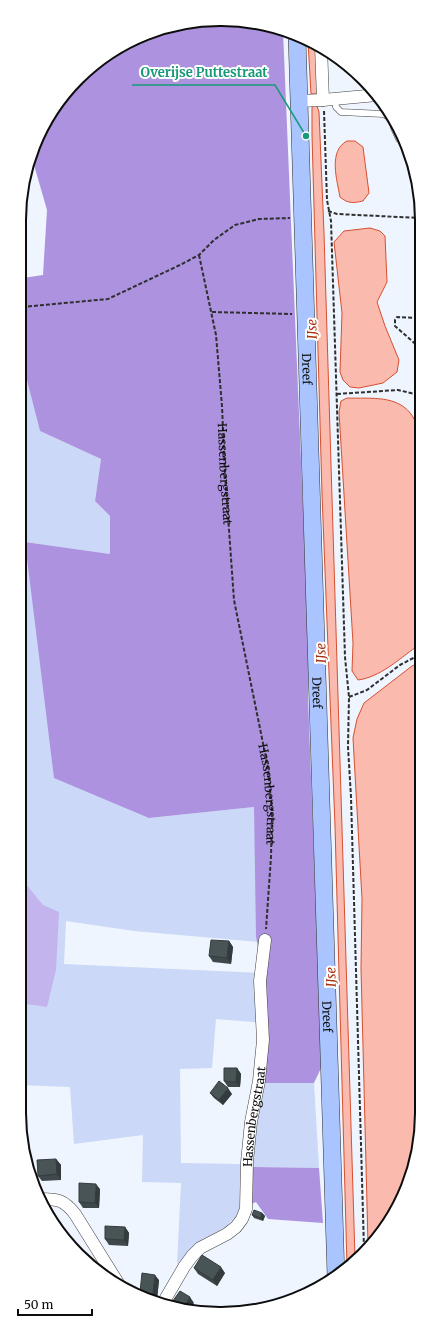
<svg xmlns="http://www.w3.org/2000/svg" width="441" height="1333" font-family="Merriweather,serif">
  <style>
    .farmland { fill: #cbd8f7 }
    .green { fill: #c3b4ed }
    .forest { fill: #ac92df }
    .water { fill: #fbbaae; stroke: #d74f2f }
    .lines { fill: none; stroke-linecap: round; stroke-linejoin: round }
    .service-casing { stroke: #404040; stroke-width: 7 }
    .minor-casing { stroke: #404040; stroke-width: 13 }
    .secondary-casing { stroke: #2f2f2f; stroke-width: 18 }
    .path { stroke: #2f2f2f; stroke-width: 2; stroke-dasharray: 4 2; stroke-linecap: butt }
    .service { stroke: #fff; stroke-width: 6 }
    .minor { stroke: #fff; stroke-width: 12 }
    .secondary { stroke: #a9c4ff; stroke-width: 17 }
    .wall { fill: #3f484b }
    .shaded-wall { fill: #333b3d }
    .building { fill: #495457; stroke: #333b3d }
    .labels { text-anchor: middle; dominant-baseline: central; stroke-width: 4; stroke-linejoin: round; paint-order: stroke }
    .street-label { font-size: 12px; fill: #0d0d0d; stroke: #fff }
    .water-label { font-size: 13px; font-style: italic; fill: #a9300d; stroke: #fff }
    .rim { fill: none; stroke: #0d0d0d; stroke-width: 2 }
    .leader { fill: none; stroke: #189978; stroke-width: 1.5 }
    .callout-dot { fill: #189978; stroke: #fff; stroke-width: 1.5 }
    .callout-label { font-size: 13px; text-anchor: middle; font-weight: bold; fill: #189978; stroke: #fff; stroke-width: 4; stroke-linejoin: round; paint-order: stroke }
  </style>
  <rect width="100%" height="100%" fill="#eef5ff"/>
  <!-- farmland -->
  <path class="farmland" d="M 22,361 L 40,431 L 101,459 L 95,501 L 110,516 L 110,554 L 25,542 L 149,818 L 254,807 L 260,942 L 134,931 L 66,921 L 64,964 L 262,973 L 264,1023 L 216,1019 L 212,1068 L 180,1069 L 181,1163 L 239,1164 L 249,1159 L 261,1083 L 314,1083 L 319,1168 L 243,1167 L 242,1209 L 226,1227 L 201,1241 L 177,1264 L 181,1183 L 142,1182 L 143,1135 L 74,1144 L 70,1087 L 19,1085 Z"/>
  <!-- green -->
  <path class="green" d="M 20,877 L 43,905 L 59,912 L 56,970 L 47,1007 L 19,1003 Z"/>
  <!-- forest -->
  <g class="forest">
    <path d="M 181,23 L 260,23 L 283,31 L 309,652 L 308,697 L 322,1066 L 314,1083 L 261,1083 L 262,973 L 256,936 L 254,807 L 149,818 L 54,778 L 25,542 L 110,554 L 110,516 L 95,501 L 101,459 L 40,431 L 22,361 L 23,278 L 43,275 L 47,210 L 32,158 L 53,108 L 109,53 Z"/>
    <path d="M 250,1167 L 319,1168 L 323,1223 L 268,1219 L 256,1202 L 249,1205 Z"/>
  </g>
  <!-- water -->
  <g class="water">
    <path d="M 308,41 L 316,44 L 317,94 L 311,94 Z"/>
    <path d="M 317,106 L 319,112 L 324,233 L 355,1258 L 347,1266 L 335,826 L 322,494 L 312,135 L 312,107 Z"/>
    <path d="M 347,141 L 355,141 L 363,147 L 369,193 L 363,201 C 354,203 348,204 340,197 C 337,180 328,151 347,141 Z"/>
    <path d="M 370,228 L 380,231 L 385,236 L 387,282 L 377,302 L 385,326 L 399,360 L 397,372 L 383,383 L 359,388 L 350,387 L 343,380 L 340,372 L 342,313 L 334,242 L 344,231 Z"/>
    <path d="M 347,398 C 370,399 399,394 413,417 C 417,422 418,431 420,437 L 419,646 L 416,647 C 398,660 380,677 358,680 L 352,671 L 353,643 L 339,412 L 341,401 Z"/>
    <path d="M 419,663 L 418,1152 L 388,1225 L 368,1244 L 361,968 L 362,899 L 353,738 L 357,719 L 364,703 L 412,666 Z"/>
  </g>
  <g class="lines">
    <!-- service casing -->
    <g class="service-casing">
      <path id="service" d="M 335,99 L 336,107 L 341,112 L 383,114 L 392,118 L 394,128 L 399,139 L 404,142"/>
    </g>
    <!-- minor casing -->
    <g class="minor-casing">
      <g id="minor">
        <path d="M 321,46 L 323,100"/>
        <path d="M 299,101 L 323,100 L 377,95"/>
        <path d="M 41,1199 C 58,1199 64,1200 75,1214 L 118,1283"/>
        <path id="s2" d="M 163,1303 L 184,1267 L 192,1256 L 200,1248 L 227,1234 L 236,1227 L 242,1219 L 246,1209 L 247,1162 L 251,1122 L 259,1081 L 263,1040 L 260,981 L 265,940"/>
      </g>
    </g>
    <!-- secondary casing -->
    <g class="secondary-casing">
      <g id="secondary">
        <path id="s3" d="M 297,37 L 336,1277"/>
      </g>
    </g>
    <!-- path -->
    <g class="path">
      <path d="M 324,111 L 327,200 L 331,221 L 345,657 L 349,697 L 348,747 L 351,797 L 364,1249"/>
      <path d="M 328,211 L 337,214 L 420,218"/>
      <path id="s1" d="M 199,255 L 216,335 L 222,406 L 225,474 L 234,600 L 268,768 L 272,812 L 271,857 L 266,929"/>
      <path d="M 22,307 L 108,299 L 180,265 L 199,255 L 214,240 L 235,225 L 259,219 L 290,218"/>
      <path d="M 212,312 L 292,314"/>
      <path d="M 420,348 L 395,326 L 395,320 L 397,317 L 420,318"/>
      <path d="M 337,394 L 398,390 L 415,394 L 420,401"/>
      <path d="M 415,394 L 416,382 L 420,376"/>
      <path d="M 349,697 L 367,690 L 400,665 L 419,655"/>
    </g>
    <!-- service -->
    <use href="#service" class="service"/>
    <!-- minor -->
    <use href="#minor" class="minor"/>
    <!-- secondary -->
    <use href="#secondary" class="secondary"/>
  </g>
  <!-- wall -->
  <g class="wall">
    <path d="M 229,941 L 233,947 L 231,964 L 213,962 L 209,956 Z"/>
    <path d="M 237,1068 L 241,1074 L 240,1087 L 228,1087 L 224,1081 Z"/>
    <path d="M 210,1093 L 232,1094 L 223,1105 L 214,1098 Z"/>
    <path d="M 56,1159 L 61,1165 L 61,1180 L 42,1181 L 38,1176 Z"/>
    <path d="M 100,1189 L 99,1208 L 83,1208 L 79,1202 Z"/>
    <path d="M 262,1213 L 265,1216 L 263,1221 L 254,1218 L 252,1215 Z"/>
    <path d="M 125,1227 L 129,1233 L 128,1246 L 109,1245 L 105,1239 Z"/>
    <path d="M 194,1268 L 225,1273 L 217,1286 L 198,1274 Z"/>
    <path d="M 159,1280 L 157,1299 L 149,1298 L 143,1297 L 140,1292 Z"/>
  </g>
  <!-- shaded-wall -->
  <g class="shaded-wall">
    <path d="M 229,941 L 233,947 L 231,964 L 227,958 Z"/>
    <path d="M 237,1068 L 241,1074 L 240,1087 L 236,1082 Z"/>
    <path d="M 228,1088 L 232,1094 L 223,1105 L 219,1100 Z"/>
    <path d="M 56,1159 L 61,1165 L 61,1180 L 57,1174 Z"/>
    <path d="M 96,1184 L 100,1189 L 99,1208 L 95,1203 Z"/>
    <path d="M 262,1213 L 265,1216 L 263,1221 L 261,1218 Z"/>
    <path d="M 125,1227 L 129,1233 L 128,1246 L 124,1240 Z"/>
    <path d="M 221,1267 L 225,1273 L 217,1286 L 213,1280 Z"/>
    <path d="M 155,1275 L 159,1280 L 157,1299 L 153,1294 Z"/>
    <path d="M 190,1297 L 194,1303 L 189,1311 L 182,1309 Z"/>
  </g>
  <!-- building -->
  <g class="building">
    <path d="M 211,940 L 229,941 L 227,958 L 209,956 Z"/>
    <path d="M 224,1068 L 237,1068 L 236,1082 L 224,1081 Z"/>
    <path d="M 219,1081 L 228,1088 L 219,1100 L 210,1093 Z"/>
    <path d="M 56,1159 L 57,1174 L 38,1176 L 37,1160 Z"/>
    <path d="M 79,1183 L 96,1184 L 95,1203 L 79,1202 Z"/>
    <path d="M 254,1210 L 262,1213 L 261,1218 L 252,1215 Z"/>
    <path d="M 105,1226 L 125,1227 L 124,1240 L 105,1239 Z"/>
    <path d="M 202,1255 L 221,1267 L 213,1280 L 194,1268 Z"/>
    <path d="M 142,1273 L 155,1275 L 153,1294 L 140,1292 Z"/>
    <path d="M 180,1291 L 190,1297 L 182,1309 L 170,1305 Z"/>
  </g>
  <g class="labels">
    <!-- street labels -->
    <g class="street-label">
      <text stroke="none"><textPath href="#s3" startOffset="332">Dreef</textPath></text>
      <text stroke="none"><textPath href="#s1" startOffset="221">Hassenbergstraat</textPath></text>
      <text stroke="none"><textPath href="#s3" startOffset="656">Dreef</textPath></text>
      <text stroke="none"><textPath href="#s1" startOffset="545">Hassenbergstraat</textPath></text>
      <text stroke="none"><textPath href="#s3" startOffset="980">Dreef</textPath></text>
      <text stroke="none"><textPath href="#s2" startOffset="222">Hassenbergstraat</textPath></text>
    </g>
    <!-- water labels -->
    <g class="water-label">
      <text transform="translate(312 329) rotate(-92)">IJse</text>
      <text transform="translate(321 653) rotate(-92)">IJse</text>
      <text transform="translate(331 977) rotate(-92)">IJse</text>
    </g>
  </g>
  <!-- crop -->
  <path d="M0 0H441V1333H0ZM220 26H221A194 194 0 0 1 415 220V1113A194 194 0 0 1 221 1307H220A194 194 0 0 1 26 1113V220A194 194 0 0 1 220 26Z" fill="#fff" fill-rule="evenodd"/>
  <path class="rim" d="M220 26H221A194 194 0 0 1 415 220V1113A194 194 0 0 1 221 1307H220A194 194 0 0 1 26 1113V220A194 194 0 0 1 220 26Z"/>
  <!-- callouts -->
  <path class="leader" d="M306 136L275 85H132"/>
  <circle class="callout-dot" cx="306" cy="136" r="4"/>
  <g class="callout-label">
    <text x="204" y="77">Overijse Puttestraat</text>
  </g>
  <!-- scale -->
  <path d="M18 1309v6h74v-6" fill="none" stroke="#0d0d0d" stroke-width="2"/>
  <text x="24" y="1309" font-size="12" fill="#0d0d0d" stroke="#ffffff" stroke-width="3" paint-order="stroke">50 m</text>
</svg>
